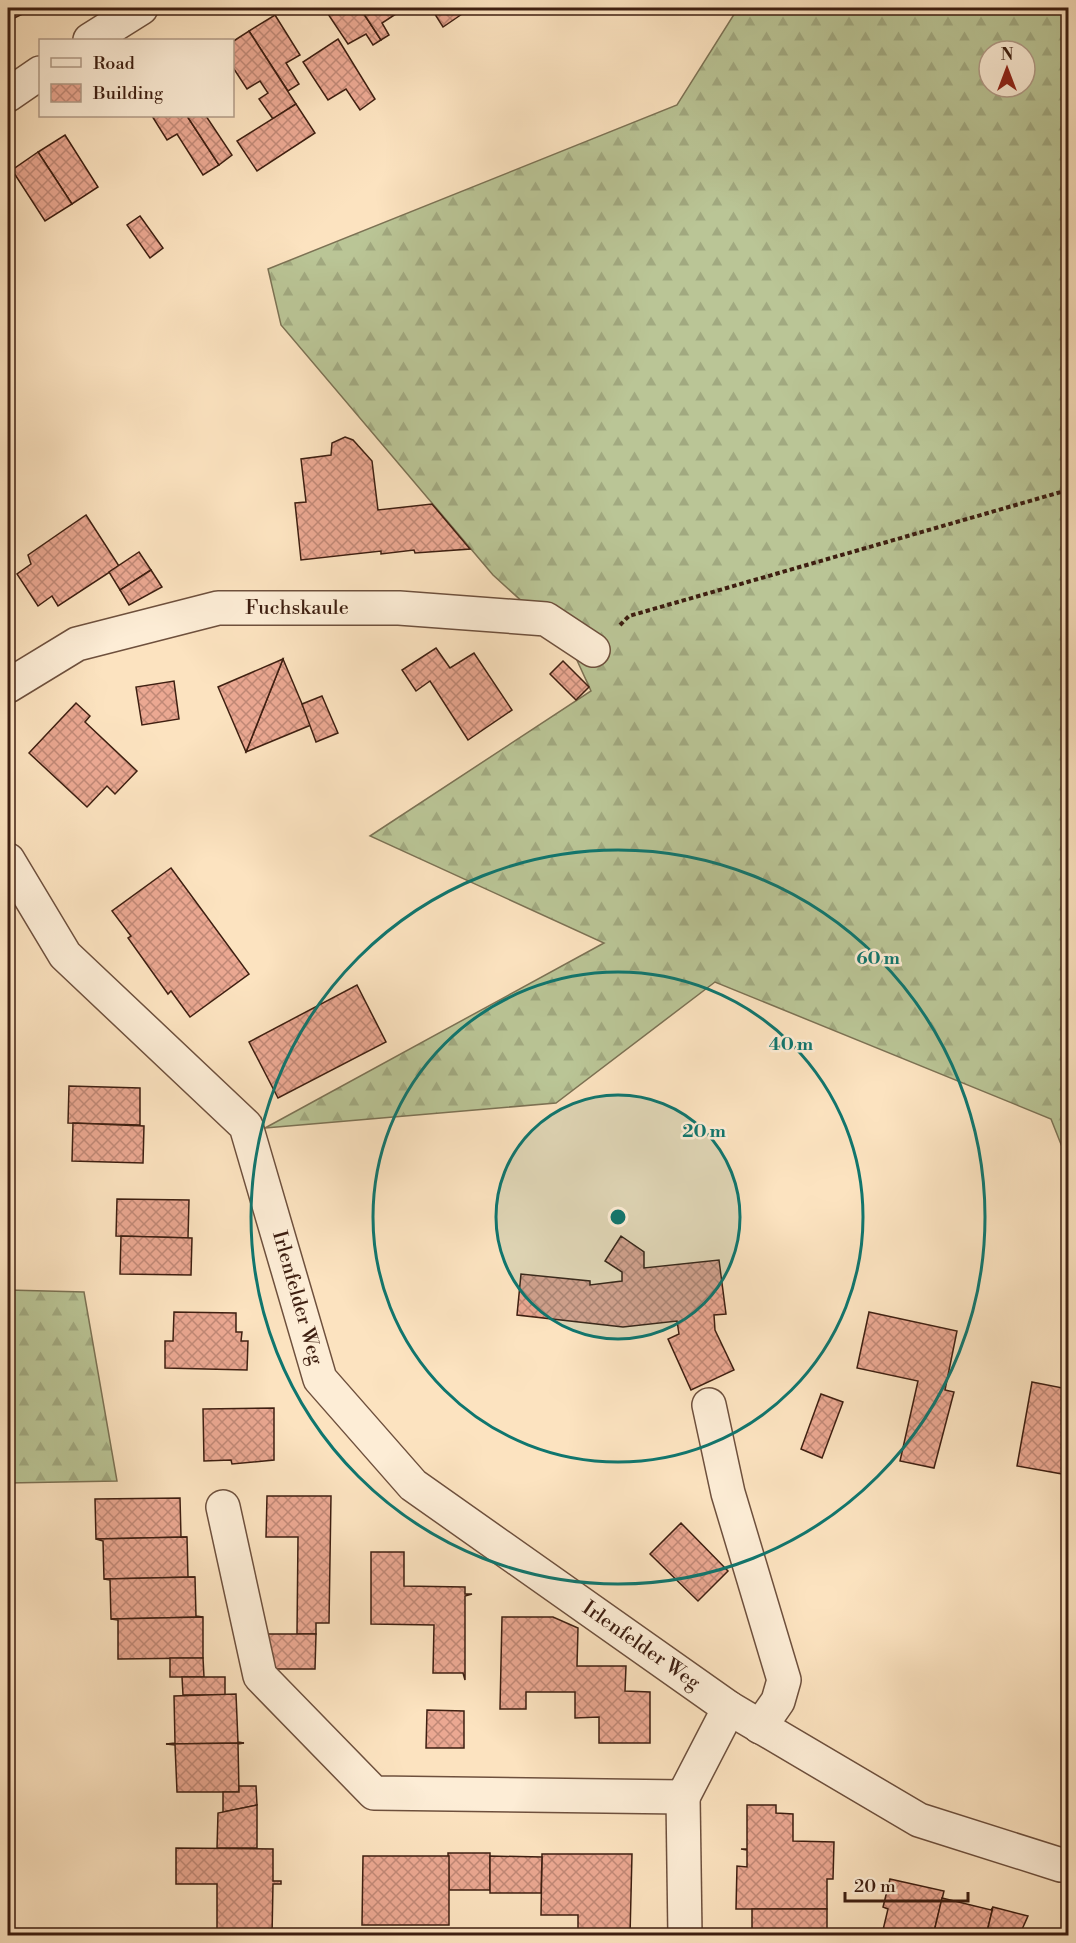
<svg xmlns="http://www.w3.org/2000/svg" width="1076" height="1943" font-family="'Libre Bodoni',serif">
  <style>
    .forest { fill: url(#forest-firs); stroke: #7c7254; stroke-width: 1.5; fill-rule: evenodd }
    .building { fill: url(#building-cross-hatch); stroke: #3e1f11; stroke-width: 1.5 }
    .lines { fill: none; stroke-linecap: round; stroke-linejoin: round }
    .minor-casing { stroke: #6e503d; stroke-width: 36 }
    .path { stroke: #3e1f11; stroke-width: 4; stroke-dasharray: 4.5 3; stroke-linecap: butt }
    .minor { stroke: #fdedd6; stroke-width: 33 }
    .ring { fill: none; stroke: #0f766e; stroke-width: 3 }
    .labels { text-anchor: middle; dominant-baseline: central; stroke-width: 5; stroke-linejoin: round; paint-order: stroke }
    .street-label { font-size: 20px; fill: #3e1f11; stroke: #fdedd6 }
    .centre { fill: #0f766e; stroke: #fdedd6; stroke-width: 3 }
    .ring-label { font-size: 18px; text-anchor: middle; font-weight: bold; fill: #0f766e; stroke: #fdedd6; stroke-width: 5; stroke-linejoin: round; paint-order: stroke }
  </style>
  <defs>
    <pattern id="forest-firs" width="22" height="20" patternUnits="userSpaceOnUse" patternTransform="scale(1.5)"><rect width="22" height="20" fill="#bac596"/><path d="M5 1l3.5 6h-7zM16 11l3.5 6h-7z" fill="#a1a980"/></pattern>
    <pattern id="building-cross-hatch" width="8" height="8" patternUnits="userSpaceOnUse" patternTransform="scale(1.5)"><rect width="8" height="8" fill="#eba892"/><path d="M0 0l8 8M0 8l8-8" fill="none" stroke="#c08876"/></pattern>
  </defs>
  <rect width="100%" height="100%" fill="#fce3c0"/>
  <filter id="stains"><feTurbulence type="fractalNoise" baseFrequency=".00333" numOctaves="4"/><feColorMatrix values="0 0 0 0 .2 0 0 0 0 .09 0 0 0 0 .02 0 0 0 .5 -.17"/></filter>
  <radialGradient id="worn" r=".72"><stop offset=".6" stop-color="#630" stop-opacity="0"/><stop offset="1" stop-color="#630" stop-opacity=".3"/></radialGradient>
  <!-- forest -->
  <g class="forest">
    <path d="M 738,8 L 1068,8 L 1068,1162 L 1051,1119 L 715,982 L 556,1103 L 265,1128 L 604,943 L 370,836 L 591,691 L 570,645 L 493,575 L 281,325 L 268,269 L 677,105 ZM 989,51 L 1025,51 L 1025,87 L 989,87 Z"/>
    <path d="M 8,1290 L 84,1292 L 117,1481 L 8,1483 Z"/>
  </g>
  <!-- building -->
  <g class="building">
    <path d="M 8,8 L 25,8 L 27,12 L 8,21 Z"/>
    <path d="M 324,8 L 360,8 L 381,40 L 373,45 L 366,34 L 348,44 Z"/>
    <path d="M 360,8 L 396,8 L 399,12 L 382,23 L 389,35 L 381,40 Z"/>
    <path d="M 431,8 L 466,8 L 468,10 L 443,27 Z"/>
    <path d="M 275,15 L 300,55 L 286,63 L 299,84 L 288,91 L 249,31 Z"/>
    <path d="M 249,31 L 296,104 L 273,119 L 259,99 L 268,93 L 260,81 L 247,89 L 232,66 L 232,42 Z"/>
    <path d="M 338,39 L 375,99 L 360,110 L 346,89 L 328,100 L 303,62 Z"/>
    <path d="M 296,104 L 315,133 L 257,171 L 237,141 Z"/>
    <path d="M 152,116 L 187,116 L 219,165 L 203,175 L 177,134 L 167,140 Z"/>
    <path d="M 187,116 L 206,116 L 232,155 L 219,165 Z"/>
    <path d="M 65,135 L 98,187 L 72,204 L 38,152 Z"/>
    <path d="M 38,152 L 72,204 L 45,221 L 12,170 Z"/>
    <path d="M 140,216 L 163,248 L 150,258 L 127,225 Z"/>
    <path d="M 345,437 L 353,440 L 372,461 L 378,510 L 432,504 L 470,549 L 415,553 L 414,550 L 381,554 L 381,551 L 301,560 L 295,503 L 306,502 L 301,459 L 331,455 L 332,443 Z"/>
    <path d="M 86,515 L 119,566 L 58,606 L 52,596 L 38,606 L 17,574 L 31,564 L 28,555 Z"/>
    <path d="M 139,552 L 151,570 L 120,590 L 109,572 Z"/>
    <path d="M 151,570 L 162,587 L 129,605 L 120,590 Z"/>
    <path d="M 436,648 L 450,668 L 474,653 L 512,710 L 468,740 L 430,681 L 416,691 L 402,670 Z"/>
    <path d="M 283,659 L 311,725 L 246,752 Z"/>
    <path d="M 283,659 L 246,752 L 218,687 Z"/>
    <path d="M 563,661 L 589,687 L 576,700 L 550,674 Z"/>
    <path d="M 174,681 L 179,719 L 142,725 L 136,687 Z"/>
    <path d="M 322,696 L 338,733 L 316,742 L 302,704 Z"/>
    <path d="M 76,703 L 90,716 L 85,722 L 137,771 L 115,794 L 107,786 L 87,807 L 29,753 Z"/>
    <path d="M 171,868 L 249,974 L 190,1017 L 171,991 L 168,994 L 128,938 L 131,936 L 112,911 Z"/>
    <path d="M 357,985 L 386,1042 L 278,1098 L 249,1042 Z"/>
    <path d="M 69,1086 L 140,1088 L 140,1125 L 68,1123 Z"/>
    <path d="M 73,1123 L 144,1126 L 143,1163 L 72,1161 Z"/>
    <path d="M 117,1199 L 189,1200 L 188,1238 L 116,1236 Z"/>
    <path d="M 121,1236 L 192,1238 L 191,1275 L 120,1274 Z"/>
    <path d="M 621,1236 L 644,1252 L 644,1268 L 719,1260 L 726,1314 L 714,1315 L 715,1330 L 734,1370 L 691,1390 L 668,1339 L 679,1334 L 677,1321 L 623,1327 L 517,1315 L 521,1274 L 590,1281 L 590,1285 L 622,1281 L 622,1272 L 605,1261 Z"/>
    <path d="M 174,1312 L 236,1313 L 236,1332 L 242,1332 L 241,1341 L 248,1341 L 247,1370 L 165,1368 L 165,1341 L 173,1341 Z"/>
    <path d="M 869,1312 L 957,1331 L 945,1390 L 954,1392 L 934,1468 L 900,1461 L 918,1381 L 857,1368 Z"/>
    <path d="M 1032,1382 L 1068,1389 L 1068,1475 L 1017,1466 Z"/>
    <path d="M 821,1394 L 843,1402 L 822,1458 L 801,1449 Z"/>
    <path d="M 274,1408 L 274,1460 L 232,1464 L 231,1460 L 204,1461 L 203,1409 Z"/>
    <path d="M 267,1496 L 331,1496 L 329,1623 L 316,1623 L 316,1634 L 297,1634 L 298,1537 L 266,1537 Z"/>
    <path d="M 180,1498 L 181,1537 L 187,1537 L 96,1539 L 95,1499 Z"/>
    <path d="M 681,1523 L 728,1571 L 698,1601 L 650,1554 Z"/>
    <path d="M 187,1537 L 188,1577 L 195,1577 L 104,1579 L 103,1541 L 96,1539 Z"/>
    <path d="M 371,1552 L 404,1552 L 404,1586 L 465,1587 L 465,1594 L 472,1594 L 465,1596 L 465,1680 L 463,1673 L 433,1673 L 434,1625 L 371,1624 Z"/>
    <path d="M 195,1577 L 196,1616 L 203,1617 L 111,1619 L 110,1580 L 104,1579 Z"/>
    <path d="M 203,1617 L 203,1658 L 118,1659 L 118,1620 L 111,1619 Z"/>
    <path d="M 502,1617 L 553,1617 L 578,1628 L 577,1666 L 626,1666 L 625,1691 L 650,1692 L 650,1743 L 599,1743 L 599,1717 L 575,1718 L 575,1692 L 526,1692 L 526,1709 L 500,1709 Z"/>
    <path d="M 264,1634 L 316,1634 L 315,1669 L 270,1669 Z"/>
    <path d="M 170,1658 L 203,1658 L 204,1677 L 170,1677 Z"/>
    <path d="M 182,1677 L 225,1677 L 225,1695 L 183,1695 Z"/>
    <path d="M 236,1694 L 238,1742 L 244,1743 L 166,1744 L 175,1743 L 174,1696 Z"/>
    <path d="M 427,1710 L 464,1711 L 464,1748 L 426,1748 Z"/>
    <path d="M 244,1743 L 238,1744 L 239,1792 L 177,1792 L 175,1745 L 166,1744 Z"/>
    <path d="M 239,1786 L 256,1786 L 257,1805 L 223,1812 L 223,1792 L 239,1792 Z"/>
    <path d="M 257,1805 L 257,1848 L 217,1848 L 218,1813 Z"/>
    <path d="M 747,1805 L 776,1805 L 776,1813 L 793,1814 L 793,1841 L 834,1842 L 833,1879 L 827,1879 L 827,1909 L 736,1909 L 737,1866 L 747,1867 L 747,1850 L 741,1849 L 747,1849 Z"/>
    <path d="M 176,1848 L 273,1849 L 273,1881 L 281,1881 L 281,1884 L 273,1884 L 272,1936 L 217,1936 L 217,1884 L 176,1884 Z"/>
    <path d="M 448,1853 L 490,1853 L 490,1890 L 449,1890 Z"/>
    <path d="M 542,1854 L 632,1854 L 630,1936 L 578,1936 L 578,1915 L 541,1915 Z"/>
    <path d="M 363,1856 L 449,1856 L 449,1925 L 362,1925 Z"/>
    <path d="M 490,1856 L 542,1857 L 541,1893 L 490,1893 Z"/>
    <path d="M 890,1879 L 944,1891 L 933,1936 L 882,1934 L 888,1909 L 883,1907 Z"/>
    <path d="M 942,1898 L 991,1910 L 993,1907 L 986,1936 L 933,1936 Z"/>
    <path d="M 993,1907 L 1028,1916 L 1019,1936 L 986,1936 Z"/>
    <rect x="752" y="1909" width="75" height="27"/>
  </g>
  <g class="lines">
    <!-- minor casing -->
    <g class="minor-casing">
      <g id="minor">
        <path d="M 90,40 L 141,8"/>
        <path d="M 8,95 L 40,73"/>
        <path d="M 8,686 L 77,644 L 218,608 L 399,608 L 546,619 L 593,650"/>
        <path d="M 8,860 L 65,955 L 246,1126 L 320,1379 L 413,1485 L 729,1708 L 919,1820 L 1061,1865 L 1068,1865"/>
        <path d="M 709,1405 L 728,1493 L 784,1680 L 778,1701 L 760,1727"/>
        <path d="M 223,1507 L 260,1676 L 374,1793 L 683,1797 L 729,1708"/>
        <path d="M 683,1797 L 685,1936"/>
      </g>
    </g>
    <!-- path -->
    <path class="path" d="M 620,625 L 629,616 L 1068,490"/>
    <!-- minor -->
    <use href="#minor" class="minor"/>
  </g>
  <!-- distance rings -->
  <circle cx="618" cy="1217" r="122" fill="#0f766e" fill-opacity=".12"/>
  <g class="ring">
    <circle cx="618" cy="1217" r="122"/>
    <circle cx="618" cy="1217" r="245"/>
    <circle cx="618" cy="1217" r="367"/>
  </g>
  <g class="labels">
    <!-- street labels -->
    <g class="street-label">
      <text x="297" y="608">Fuchskaule</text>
      <text transform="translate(297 1298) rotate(74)">Irlenfelder Weg</text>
      <text transform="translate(641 1646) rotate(35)">Irlenfelder Weg</text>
    </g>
  </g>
  <circle cx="618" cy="1217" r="9" class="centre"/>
  <g class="ring-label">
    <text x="878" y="964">60 m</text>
    <text x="791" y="1050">40 m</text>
    <text x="704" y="1137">20 m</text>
  </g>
  <!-- margin -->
  <rect width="1076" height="1943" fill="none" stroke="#fce3c0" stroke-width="30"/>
  <rect x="9" y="9" width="1058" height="1925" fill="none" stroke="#3e1f11" stroke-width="3"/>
  <rect x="15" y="15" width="1046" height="1913" fill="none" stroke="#3e1f11" stroke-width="1.5"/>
  <!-- legend -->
  <rect x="39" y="39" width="195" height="78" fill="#fdedd6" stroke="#b19b87" stroke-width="1.5"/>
  <rect x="51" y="58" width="30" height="9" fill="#fdedd6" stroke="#b19b87" stroke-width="1.5"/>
  <text x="93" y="69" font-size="18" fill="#3e1f11">Road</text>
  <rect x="51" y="84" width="30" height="18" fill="url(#building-cross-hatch)" stroke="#b19b87" stroke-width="1.5"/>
  <text x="93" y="99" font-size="18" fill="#3e1f11">Building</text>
  <!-- north arrow -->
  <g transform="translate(1007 69)"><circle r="28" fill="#fdedd6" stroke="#b19b87" stroke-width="1.5"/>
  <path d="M0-4.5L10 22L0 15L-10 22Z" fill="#8f2418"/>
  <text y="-9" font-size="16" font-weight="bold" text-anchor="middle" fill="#3e1f11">N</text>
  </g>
  <!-- scale -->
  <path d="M845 1892v9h123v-9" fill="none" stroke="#3e1f11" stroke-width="3"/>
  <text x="854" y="1892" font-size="18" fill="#3e1f11" stroke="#fdedd6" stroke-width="4.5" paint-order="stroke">20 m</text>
  <rect width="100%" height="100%" filter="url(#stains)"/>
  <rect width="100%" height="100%" fill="url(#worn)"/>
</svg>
